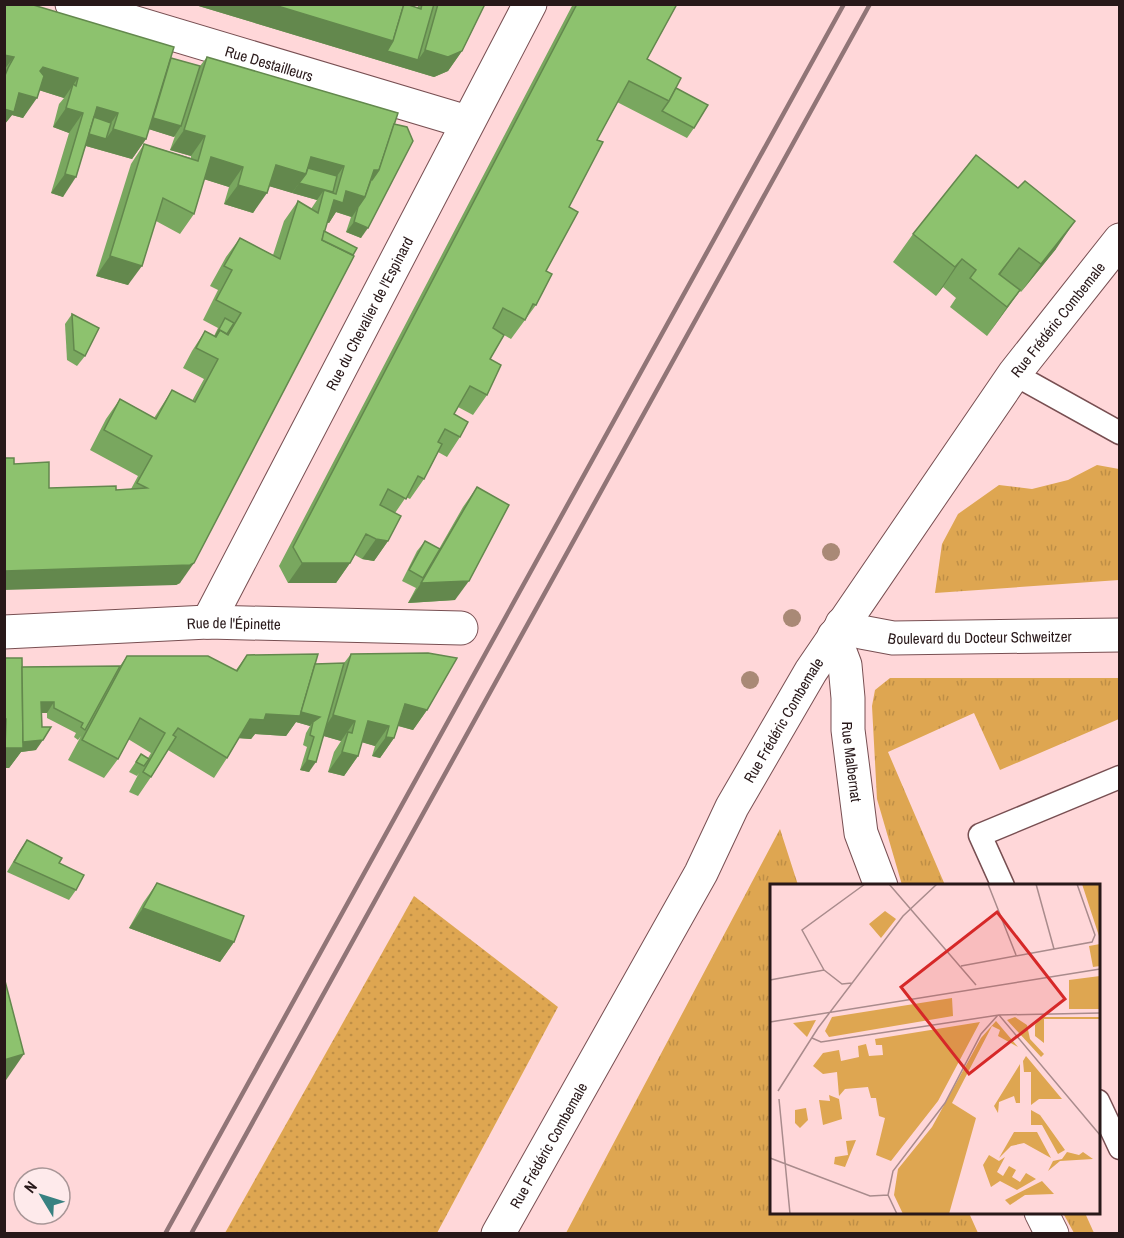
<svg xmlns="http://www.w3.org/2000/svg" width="1124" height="1238" font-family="'Archivo Narrow',sans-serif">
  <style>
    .grass { fill: url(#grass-tufts) }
    .garden { fill: url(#garden-dots) }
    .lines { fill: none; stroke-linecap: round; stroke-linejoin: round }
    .service-casing { stroke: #784f52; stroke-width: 25 }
    .minor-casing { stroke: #784f52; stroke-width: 35 }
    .tertiary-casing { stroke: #784f52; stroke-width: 35 }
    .service { stroke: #fff; stroke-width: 22 }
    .minor { stroke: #fff; stroke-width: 33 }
    .tertiary { stroke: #fff; stroke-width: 33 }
    .rail { stroke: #917577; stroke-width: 4.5 }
    .tree { fill: #a98976 }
    .wall { fill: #79a75f }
    .shaded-wall { fill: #63884d }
    .building { fill: #8dc26e; stroke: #63884d; stroke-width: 1.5 }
    .labels { text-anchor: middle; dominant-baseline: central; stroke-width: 5; stroke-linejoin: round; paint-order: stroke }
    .street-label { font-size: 15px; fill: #281819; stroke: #feeaeb }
    .inset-road { fill: none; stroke: #a98b8c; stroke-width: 1.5 }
    .view { fill: #d62828; fill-opacity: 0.15; stroke: #d62828; stroke-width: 3 }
    .inset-edge { fill: none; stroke: #281819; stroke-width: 3 }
  </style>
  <defs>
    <pattern id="grass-tufts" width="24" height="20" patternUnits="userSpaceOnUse" patternTransform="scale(1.5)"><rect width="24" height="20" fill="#dea651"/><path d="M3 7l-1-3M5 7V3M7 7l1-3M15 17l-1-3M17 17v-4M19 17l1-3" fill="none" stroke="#be8e46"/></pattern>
    <pattern id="garden-dots" width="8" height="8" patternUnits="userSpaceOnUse" patternTransform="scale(1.5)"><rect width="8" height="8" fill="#dea651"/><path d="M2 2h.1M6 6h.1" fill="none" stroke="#be8e46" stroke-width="1.8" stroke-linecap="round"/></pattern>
  </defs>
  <rect width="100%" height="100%" fill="#ffd7d9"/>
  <!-- grass -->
  <g class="grass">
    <path d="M 1097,465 L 1119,469 L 1119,580 L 935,593 L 942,544 L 958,514 L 999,485 L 1032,489 L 1068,480 Z"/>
    <path d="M 890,678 L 1119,678 L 1119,719 L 1000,770 L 974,713 L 888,752 L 945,885 L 902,885 L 877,799 L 872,706 L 875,690 Z"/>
    <path d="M 780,829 L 798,885 L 772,886 L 772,1212 L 969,1213 L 978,1233 L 566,1233 Z"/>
    <path d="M 1063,1213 L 1085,1213 L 1094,1233 L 1074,1233 Z"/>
  </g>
  <!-- garden -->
  <path class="garden" d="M 414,896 L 558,1007 L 437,1233 L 225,1233 Z"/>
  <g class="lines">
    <!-- service casing -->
    <g class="service-casing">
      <g id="service">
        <path d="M 1014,374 L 1120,433"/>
        <path d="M 1003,886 L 980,835 L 1120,777"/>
        <path d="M 1098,1101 L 1120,1148"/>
      </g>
    </g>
    <!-- minor casing -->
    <g class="minor-casing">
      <g id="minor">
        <path id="s1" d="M 72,4 L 467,122"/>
        <path id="s2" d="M 208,622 L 530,4"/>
        <path id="s3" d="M 842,624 L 861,632 L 893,638 L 1120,635"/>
        <path id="s4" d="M 4,632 L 208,622 L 461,628"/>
        <path id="s5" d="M 834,636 L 845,665 L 848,698 L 848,730 L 861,833 L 881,886"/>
        <path d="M 1041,1212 L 1052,1234"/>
      </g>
    </g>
    <!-- tertiary casing -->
    <g class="tertiary-casing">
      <g id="tertiary">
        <path id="s6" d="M 498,1234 L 701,873 L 732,807 L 811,671 L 1014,374 L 1120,240"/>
      </g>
    </g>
    <!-- service -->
    <use href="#service" class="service"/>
    <!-- minor -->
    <use href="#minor" class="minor"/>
    <!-- tertiary -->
    <use href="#tertiary" class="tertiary"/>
    <!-- rail -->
    <g class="rail">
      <path d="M 165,1234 L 844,4"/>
      <path d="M 191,1234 L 870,4"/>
    </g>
  </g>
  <!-- trees -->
  <g class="tree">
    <circle cx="831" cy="552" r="9"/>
    <circle cx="792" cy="618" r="9"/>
    <circle cx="750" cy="680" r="9"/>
  </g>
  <!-- wall -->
  <g class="wall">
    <path d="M 4,4 L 171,58 L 200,66 L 207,57 L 398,113 L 361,238 L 346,232 L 351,217 L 336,212 L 329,223 L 327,222 L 180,583 L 176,585 L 14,464 L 49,488 L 116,490 L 131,489 L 138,476 L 90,450 L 106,419 L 120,399 L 154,418 L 172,390 L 192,401 L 204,379 L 183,368 L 192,351 L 205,331 L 214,336 L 218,328 L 203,320 L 218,290 L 210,286 L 226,257 L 240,238 L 273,255 L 284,221 L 298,201 L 311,209 L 317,200 L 269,186 L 253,213 L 224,204 L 229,187 L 204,179 L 194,214 L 180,234 L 156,221 L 128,285 L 96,276 L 131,164 L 144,144 L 191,158 L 191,156 L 170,150 L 175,136 L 174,137 L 149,129 L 146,139 L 132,159 L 86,146 L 63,197 L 51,193 L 69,133 L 53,127 L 59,104 L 64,98 L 39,90 L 23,118 L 12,115 L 4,125 Z"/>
    <path d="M 192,4 L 406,4 L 417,8 L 419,4 L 485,4 L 462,51 L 448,71 L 434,77 Z"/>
    <path d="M 573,4 L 677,4 L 647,59 L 676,88 L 694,128 L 687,138 L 617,102 L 597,140 L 569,207 L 546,271 L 536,305 L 511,339 L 504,335 L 490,359 L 487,395 L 473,415 L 458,407 L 454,414 L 460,437 L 447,457 L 438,452 L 424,479 L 410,499 L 406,497 L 395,513 L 388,541 L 374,561 L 362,559 L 355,555 L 350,563 L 336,583 L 288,583 L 279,566 Z"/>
    <path d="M 913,234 L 1056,249 L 1021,292 L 1020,291 L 987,336 L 950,307 L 956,298 L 943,287 L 936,296 L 893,262 Z"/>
    <path d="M 72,314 L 85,356 L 77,366 L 67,360 L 65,324 Z"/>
    <path d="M 477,487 L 455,600 L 408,603 L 416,588 L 402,581 L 417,551 L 425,541 L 439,549 L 463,507 Z"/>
    <path d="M 351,654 L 427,710 L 413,730 L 398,726 L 394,738 L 380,758 L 372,756 L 375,746 L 362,742 L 358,756 L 344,776 L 328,772 L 334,752 L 341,741 L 324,736 L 309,772 L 300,770 L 307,747 L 303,745 L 306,733 L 310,726 L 296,722 L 286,736 L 255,734 L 251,739 L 239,738 L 227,758 L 214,778 L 168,750 L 151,777 L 138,796 L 129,792 L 139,773 L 137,776 L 129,772 L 141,754 L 148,758 L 151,753 L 128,739 L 118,759 L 104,778 L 68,760 L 81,736 L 78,740 L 74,737 L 76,733 L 47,718 L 47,713 L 41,713 L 36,750 L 21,752 L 9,768 L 4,768 L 4,658 L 22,667 L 120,666 L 127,656 L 236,670 L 247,655 L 315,664 L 344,663 Z"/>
    <path d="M 27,840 L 59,863 L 76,890 L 69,900 L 7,872 L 20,850 Z"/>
    <path d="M 157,883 L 234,942 L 220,962 L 129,928 L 143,903 Z"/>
  </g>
  <!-- shaded-wall -->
  <g class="shaded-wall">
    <path d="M 192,4 L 271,4 L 393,41 L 418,60 L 425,50 L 462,51 L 448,71 L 434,77 Z"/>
    <path d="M 4,55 L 14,57 L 4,70 Z"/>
    <path d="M 43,67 L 78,78 L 64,98 L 29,87 Z"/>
    <path d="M 19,93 L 37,98 L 23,118 L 12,115 L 4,125 L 4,109 Z"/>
    <path d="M 97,107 L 118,113 L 104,133 L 87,128 Z"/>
    <path d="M 66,108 L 83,113 L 69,133 L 53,127 Z"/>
    <path d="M 149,117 L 181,126 L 174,137 L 142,127 Z"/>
    <path d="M 113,129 L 146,139 L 132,159 L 79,144 L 86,133 L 106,139 Z"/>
    <path d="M 184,130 L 205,136 L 191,156 L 170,150 Z"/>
    <path d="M 211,157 L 243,167 L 229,187 L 197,177 Z"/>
    <path d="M 311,157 L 344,166 L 330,186 L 302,179 L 292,193 L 262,184 L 276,165 Z"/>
    <path d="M 374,170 L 379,170 L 365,190 Z"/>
    <path d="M 65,174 L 76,177 L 63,197 L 51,193 Z"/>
    <path d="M 299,183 L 333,192 L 326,202 L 324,190 L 317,200 L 292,193 Z"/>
    <path d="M 238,185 L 267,193 L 253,213 L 224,204 Z"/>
    <path d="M 346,191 L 365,197 L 352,217 L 336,212 L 329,223 L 320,220 L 334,200 Z"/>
    <path d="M 1075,221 L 1056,249 L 1021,292 L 1041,264 Z"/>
    <path d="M 354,222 L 368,228 L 361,238 L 346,232 Z"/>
    <path d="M 1019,248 L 999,276 L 999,274 Z"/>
    <path d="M 110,256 L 142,266 L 128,285 L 96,276 Z"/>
    <path d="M 962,259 L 943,287 L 936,296 L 955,267 Z"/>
    <path d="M 1020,290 L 1000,318 L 987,336 L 1007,307 Z"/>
    <path d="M 376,539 L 388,541 L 374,561 L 362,559 Z"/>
    <path d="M 194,563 L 180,583 L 176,585 L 4,590 L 4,571 Z"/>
    <path d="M 302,563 L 350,563 L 336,583 L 288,583 Z"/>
    <path d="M 469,581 L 455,600 L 408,603 L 421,583 Z"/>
    <path d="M 41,702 L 54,702 L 47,713 L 34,713 Z"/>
    <path d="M 405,704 L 427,710 L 413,730 L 392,724 Z"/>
    <path d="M 298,711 L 320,717 L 313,722 L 310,726 L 296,722 L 286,736 L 255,734 L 251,739 L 236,738 L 250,719 L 266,714 Z"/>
    <path d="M 333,715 L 355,721 L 341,741 L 320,735 Z"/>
    <path d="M 368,721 L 389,726 L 375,746 L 354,740 Z"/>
    <path d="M 386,737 L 394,738 L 380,758 L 372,756 Z"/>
    <path d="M 43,740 L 36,750 L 21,752 L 9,768 L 4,768 L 4,749 L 5,748 L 16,742 Z"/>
    <path d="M 342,752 L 358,756 L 344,776 L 328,772 Z"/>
    <path d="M 307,760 L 316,762 L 309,772 L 300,770 Z"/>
    <path d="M 143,908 L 234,942 L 220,962 L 129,928 Z"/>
    <path d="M 24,1054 L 4,1083 L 4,1060 Z"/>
  </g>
  <!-- building -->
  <g class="building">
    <path d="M 4,4 L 30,4 L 174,47 L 146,139 L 113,129 L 118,113 L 97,107 L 76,177 L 65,174 L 83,113 L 66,108 L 73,84 L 76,86 L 78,78 L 43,67 L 40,71 L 44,76 L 37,98 L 19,93 L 14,112 L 4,109 L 4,78 L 8,68 L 14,57 L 4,55 Z"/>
    <path d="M 271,4 L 404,4 L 393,41 Z"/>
    <path d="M 404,4 L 406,4 L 421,9 L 422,4 L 434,4 L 418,60 L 387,51 L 393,41 Z"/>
    <path d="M 438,4 L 485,4 L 462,51 L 448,57 L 425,50 Z"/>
    <path d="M 577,4 L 677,4 L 647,59 L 681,78 L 669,101 L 629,81 L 597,140 L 603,142 L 569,207 L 578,212 L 546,271 L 552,274 L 536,305 L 533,304 L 525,320 L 503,308 L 493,328 L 504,335 L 490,359 L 501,365 L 487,395 L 470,386 L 454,414 L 468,422 L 460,437 L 445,429 L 438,442 L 442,444 L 424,479 L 418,476 L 406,499 L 388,489 L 380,505 L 401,516 L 388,541 L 376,539 L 366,534 L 350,563 L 302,563 L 293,547 Z"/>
    <path d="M 207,57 L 398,113 L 379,170 L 374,170 L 365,197 L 346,191 L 343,203 L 334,200 L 322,240 L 354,256 L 194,563 L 190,565 L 4,571 L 4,458 L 14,458 L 14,464 L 49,462 L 49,488 L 116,486 L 116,490 L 147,488 L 137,483 L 152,456 L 104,430 L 120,399 L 156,419 L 172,390 L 195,402 L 218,359 L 196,348 L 205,331 L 216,337 L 220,330 L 228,335 L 241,313 L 216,300 L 232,270 L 224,266 L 240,238 L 280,259 L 298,201 L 318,213 L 324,190 L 336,194 L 344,166 L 311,157 L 306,174 L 276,165 L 267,193 L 238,185 L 243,167 L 211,157 L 194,214 L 163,198 L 142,266 L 110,256 L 144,144 L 198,161 L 205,136 L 184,130 Z"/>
    <path d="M 171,58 L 200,66 L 181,126 L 153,118 Z"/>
    <path d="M 676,88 L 708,105 L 694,128 L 662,111 L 669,101 Z"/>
    <path d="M 94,117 L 111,123 L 106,139 L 89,134 Z"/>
    <path d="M 394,124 L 407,127 L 413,141 L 368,228 L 354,222 L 358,207 L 365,197 L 371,180 L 372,180 L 379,170 Z"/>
    <path d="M 976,155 L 1018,188 L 1025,181 L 1075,221 L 1041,264 L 1019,248 L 999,274 L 1020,290 L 1007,307 L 970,278 L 976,270 L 962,259 L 955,267 L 913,234 Z"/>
    <path d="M 308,168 L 337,176 L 333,192 L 299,183 L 306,174 Z"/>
    <path d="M 324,231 L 357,248 L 353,255 L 322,240 Z"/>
    <path d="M 72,314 L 99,328 L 85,356 L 74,350 Z"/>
    <path d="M 225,318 L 234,323 L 227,334 L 220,330 L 215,337 Z"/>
    <path d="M 477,487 L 509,505 L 469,581 L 421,583 Z"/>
    <path d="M 425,541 L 440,549 L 423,578 L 409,570 Z"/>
    <path d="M 428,653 L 457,658 L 427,710 L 405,704 L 394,738 L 386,737 L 389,726 L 368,721 L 358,756 L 342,752 L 348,732 L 352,733 L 355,721 L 333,715 L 351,654 Z"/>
    <path d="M 318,654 L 300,716 L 266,714 L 264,720 L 250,719 L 227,758 L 178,728 L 173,735 L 176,737 L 151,777 L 143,772 L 165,733 L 140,718 L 118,759 L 82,740 L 127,656 L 208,656 L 237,671 L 247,655 Z"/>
    <path d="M 4,658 L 22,658 L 23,748 L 5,748 L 6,719 L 4,719 Z"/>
    <path d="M 344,663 L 316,762 L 307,760 L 314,737 L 310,735 L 313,722 L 320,717 L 301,712 L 315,664 Z"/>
    <path d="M 120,666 L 85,730 L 81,727 L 83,723 L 54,708 L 54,702 L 41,702 L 42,727 L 51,727 L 43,740 L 23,742 L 22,667 Z"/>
    <path d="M 141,754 L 149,759 L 144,766 L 136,762 Z"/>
    <path d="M 27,840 L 62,858 L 59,863 L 84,875 L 76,890 L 14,862 Z"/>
    <path d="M 157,883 L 244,916 L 234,942 L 143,908 Z"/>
    <path d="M 4,977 L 24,1054 L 4,1060 Z"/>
  </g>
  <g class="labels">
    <!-- street labels -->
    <g class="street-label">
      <text stroke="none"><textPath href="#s1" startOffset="206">Rue Destailleurs</textPath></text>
      <text stroke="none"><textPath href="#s2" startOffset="348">Rue du Chevalier de l'Espinard</textPath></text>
      <text stroke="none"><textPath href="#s6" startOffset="1074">Rue Frédéric Combemale</textPath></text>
      <text stroke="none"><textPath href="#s4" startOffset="230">Rue de l'Épinette</textPath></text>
      <text stroke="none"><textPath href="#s3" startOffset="140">Boulevard du Docteur Schweitzer</textPath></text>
      <text stroke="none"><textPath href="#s6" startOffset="588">Rue Frédéric Combemale</textPath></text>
      <text stroke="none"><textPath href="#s5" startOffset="128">Rue Malbernat</textPath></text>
      <text stroke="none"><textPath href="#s6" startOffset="102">Rue Frédéric Combemale</textPath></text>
    </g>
  </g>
  <!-- overview -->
  <g transform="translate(770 884)">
    <rect width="330" height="330" fill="#ffd7d9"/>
    <path d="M 312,0 L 330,0 L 330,52 L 329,52 ZM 330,92 L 330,125 L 299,125 L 299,96 ZM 245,133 L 257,141 L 260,155 L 274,170 L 271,173 L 237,136 ZM 271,133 L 330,133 L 330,135 L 274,135 L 274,159 L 265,152 L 265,141 ZM 226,137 L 248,163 L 228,152 L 230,146 L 222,142 L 182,219 L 206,234 L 179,330 L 133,330 L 124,311 L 128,285 L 162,243 L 211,154 ZM 210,138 L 168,217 L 121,277 L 106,271 L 115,234 L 109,232 L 106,214 L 101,214 L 98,203 L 75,205 L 69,212 L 67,188 L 53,190 L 43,182 L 53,169 L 69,166 L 71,177 L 89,173 L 88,162 L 96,160 L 99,172 L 113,171 L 112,161 L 106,161 L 105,155 ZM 256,172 L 292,215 L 269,215 L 261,221 L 261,188 L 254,188 L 253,177 ZM 250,180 L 250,219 L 246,219 L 244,212 L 229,218 L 228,229 L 224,222 ZM 59,211 L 69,215 L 72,235 L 53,241 L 49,216 L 60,217 ZM 36,224 L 38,236 L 30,244 L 25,239 L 25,226 ZM 261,226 L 270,231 L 295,266 L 288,270 L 272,241 L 261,241 ZM 244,248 L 267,248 L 281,274 L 254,259 L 241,262 L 229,274 ZM 86,256 L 75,283 L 64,280 L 65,273 L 78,271 L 76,257 ZM 297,268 L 309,271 L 313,268 L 323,275 L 290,277 L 278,287 L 283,277 L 292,275 ZM 219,271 L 229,277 L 235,273 L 227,288 L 233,292 L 239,282 L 246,286 L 242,293 L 250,298 L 256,289 L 266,295 L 247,306 L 230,297 L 221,303 L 213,281 ZM 272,297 L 284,310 L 255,311 L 240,321 L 235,316 Z" fill="#dea651"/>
    <path d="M 330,60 L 330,82 L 323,83 L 319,62 ZM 46,136 L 37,153 L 23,139 Z" fill="#dea651"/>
    <path d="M 115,27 L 126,35 L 111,54 L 99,40 ZM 182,114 L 183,132 L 59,153 L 55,147 L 62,133 Z" fill="#dea651"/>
    <path class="inset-road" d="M 119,0 L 206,101M 218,0 L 246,71M 266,0 L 284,65M 191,82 L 322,58 L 325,51 L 307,0M 54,86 L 32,46 L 95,0M 0,96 L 54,86 L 72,100 L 82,99M 229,131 L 330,251M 0,138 L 330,85M 42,154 L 51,158 L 229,131 L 330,129M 8,207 L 48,144 L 133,32 L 167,0M 9,215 L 20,330M 0,274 L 100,312 L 118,311 L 127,330M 118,311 L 123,287 L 175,219 L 211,150 L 228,131"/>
    <path class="view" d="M 227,28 L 295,115 L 199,190 L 131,103 Z"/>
    <rect width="330" height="330" class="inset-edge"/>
  </g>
  <!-- border -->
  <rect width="1124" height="1238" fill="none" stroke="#281819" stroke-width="12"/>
  <!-- north arrow -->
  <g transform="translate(42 1196) rotate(308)"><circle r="28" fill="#feeaeb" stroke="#a89697" stroke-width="1.5"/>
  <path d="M0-4.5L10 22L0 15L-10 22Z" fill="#388181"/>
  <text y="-9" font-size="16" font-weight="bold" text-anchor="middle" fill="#281819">N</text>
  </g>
</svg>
